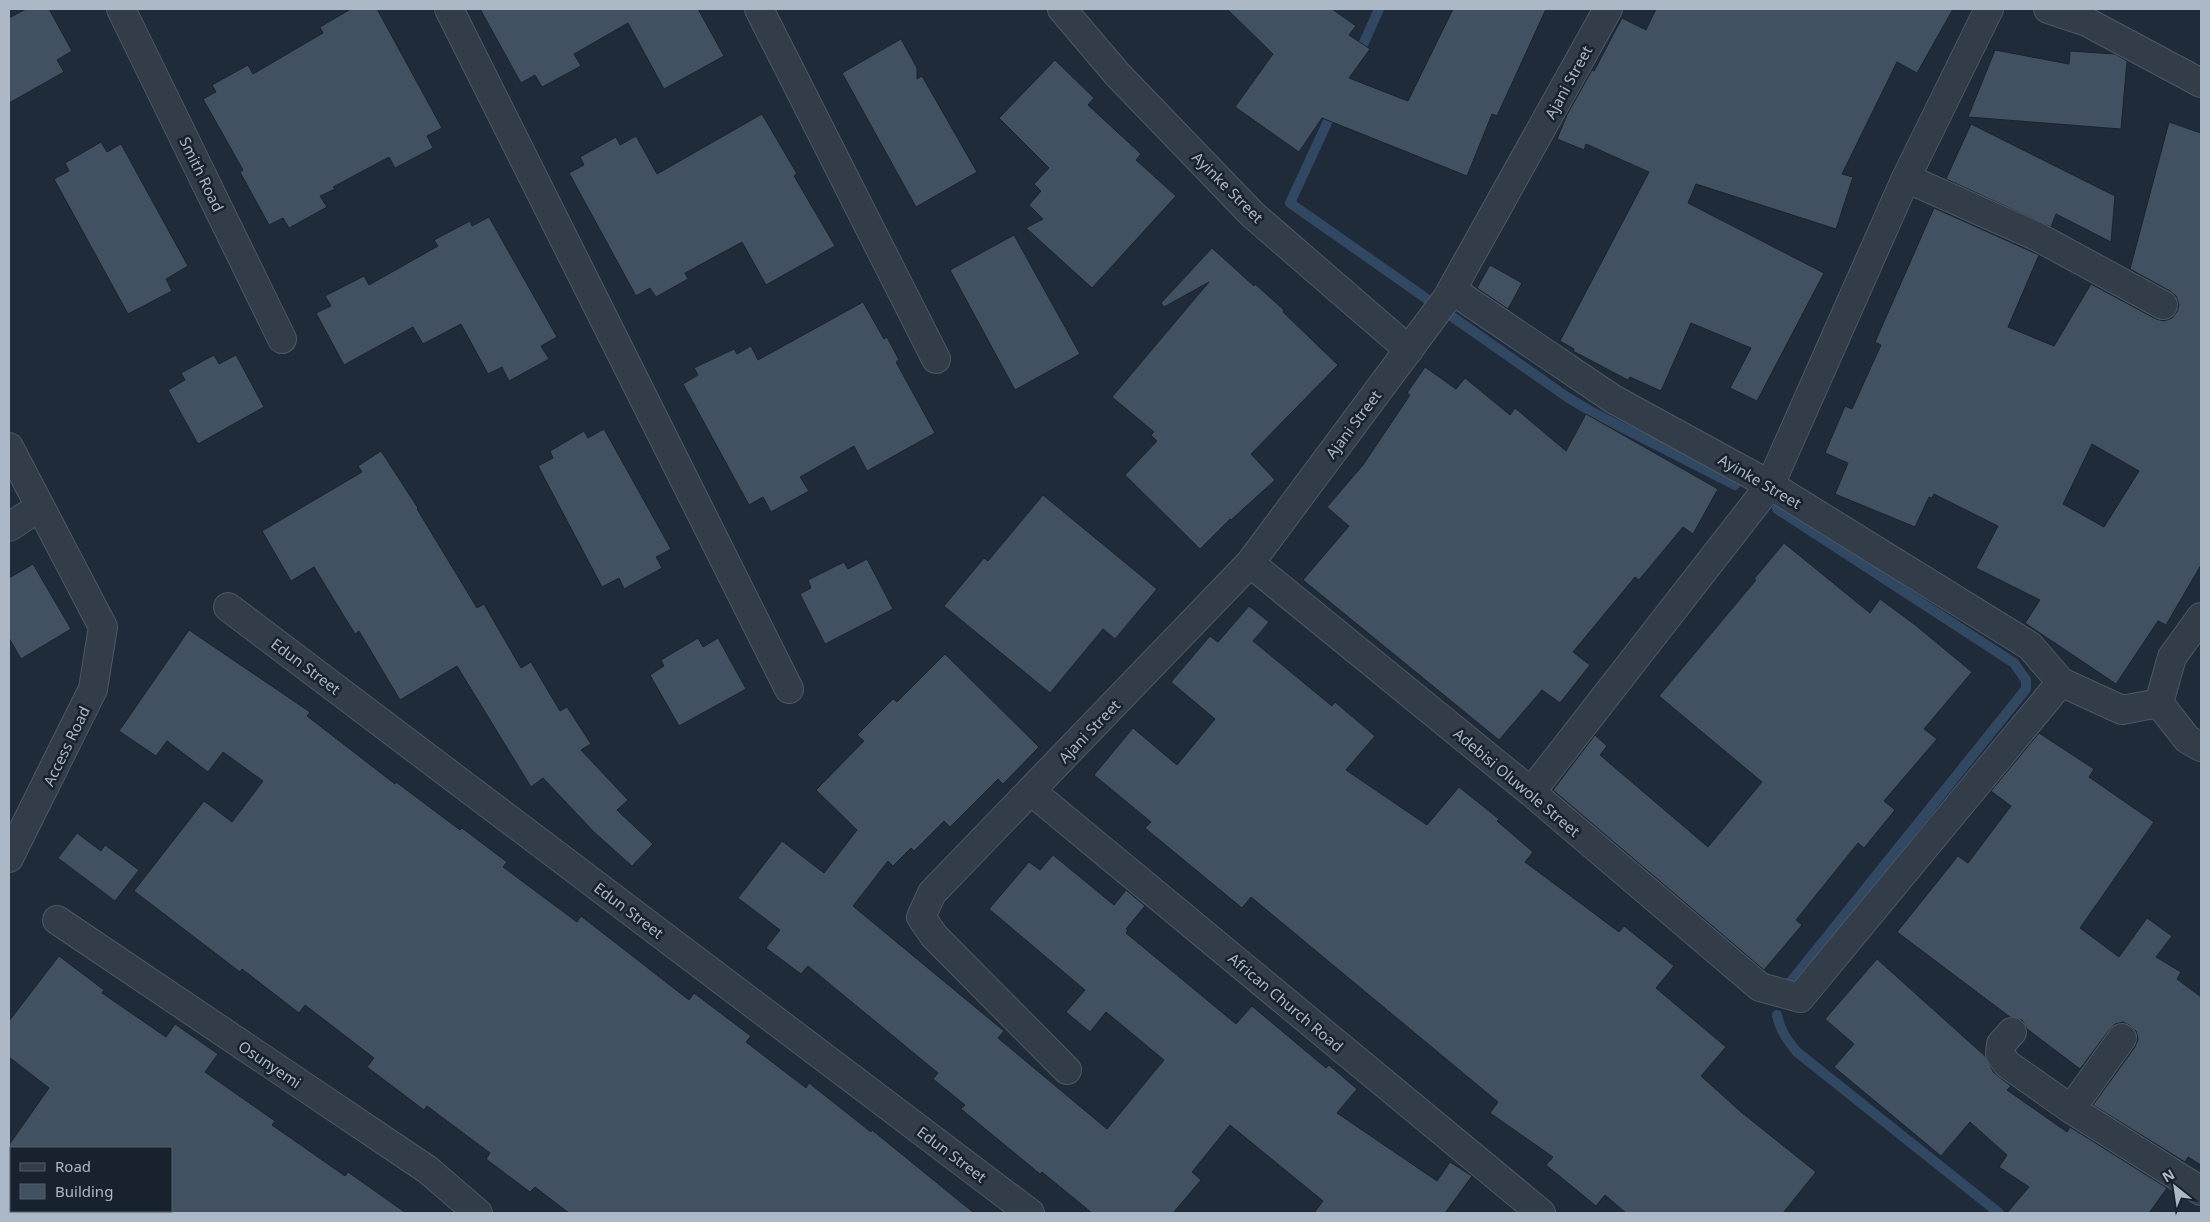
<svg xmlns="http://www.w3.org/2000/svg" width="2210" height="1222" font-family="'Noto Sans',sans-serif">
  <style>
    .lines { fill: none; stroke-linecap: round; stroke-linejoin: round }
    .stream { stroke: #304861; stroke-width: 10 }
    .building { fill: #415161; stroke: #1a2430; fill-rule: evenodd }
    .minor-casing { stroke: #4d5864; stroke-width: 30 }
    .minor { stroke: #323d49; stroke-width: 28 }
    .labels { text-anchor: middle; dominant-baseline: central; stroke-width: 5; stroke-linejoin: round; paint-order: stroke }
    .street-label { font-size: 15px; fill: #acb8c6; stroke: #18222e }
  </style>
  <rect width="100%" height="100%" fill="#1f2b39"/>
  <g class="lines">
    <!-- stream -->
    <g class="stream">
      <path d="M 1358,56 L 1379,9"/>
      <path d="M 1333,110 L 1290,203 L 1567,397 L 1592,412 L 1735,485"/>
      <path d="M 1777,509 L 2014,663 L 2026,680 L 2026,689 L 1789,984"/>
      <path d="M 1777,1015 C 1780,1030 1787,1040 1797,1052 L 1999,1213"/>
    </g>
  </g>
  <!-- building -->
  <g class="building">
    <path d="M 26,9 L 49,9 L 72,51 L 57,60 L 64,72 L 9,103 L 9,18 Z"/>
    <path d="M 351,9 L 377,9 L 442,128 L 427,136 L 433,148 L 395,168 L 389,157 L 333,187 L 335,189 L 320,196 L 327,207 L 289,228 L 283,218 L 269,225 L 240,172 L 243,170 L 203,99 L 216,92 L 212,85 L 248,65 L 253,74 L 323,33 L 320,27 Z"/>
    <path d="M 480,9 L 698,9 L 724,56 L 664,89 L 628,23 L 574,54 L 581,66 L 542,87 L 535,75 L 521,83 Z"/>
    <path d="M 1227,9 L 1332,9 L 1356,26 L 1349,35 L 1370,49 L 1349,78 L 1408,101 L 1453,9 L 1546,9 L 1497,116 L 1492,114 L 1467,176 L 1322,118 L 1299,152 L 1235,107 L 1273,54 Z"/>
    <path d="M 1656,9 L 1953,9 L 1917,73 L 1897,62 L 1842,174 L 1853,177 L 1836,229 L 1696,184 L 1688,203 L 1824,273 L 1757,401 L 1730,388 L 1751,348 L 1691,323 L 1661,391 L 1630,377 L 1628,380 L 1573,351 L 1574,349 L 1560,341 L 1649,172 L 1586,144 L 1584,150 L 1557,139 L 1567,115 L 1592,70 L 1594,71 L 1622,18 L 1646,30 Z"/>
    <path d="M 901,39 L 917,68 L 917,79 L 922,76 L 977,172 L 916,207 L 842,73 Z"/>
    <path d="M 1995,50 L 2069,64 L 2070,51 L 2115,54 L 2127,61 L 2121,129 L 1968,117 Z"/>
    <path d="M 1055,60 L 1094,98 L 1088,105 L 1141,154 L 1136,160 L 1176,196 L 1092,288 L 1026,228 L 1043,219 L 1029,205 L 1041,191 L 1034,184 L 1049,168 L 999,118 Z"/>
    <path d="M 762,114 L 797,174 L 794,176 L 835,246 L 766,285 L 742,242 L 685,273 L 688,279 L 656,297 L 650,288 L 636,296 L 569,173 L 584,165 L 580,157 L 616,137 L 620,145 L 636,136 L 657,174 Z"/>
    <path d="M 2169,122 L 2201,133 L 2201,565 L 2166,625 L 2158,621 L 2116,684 L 2025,623 L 2040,600 L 1976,568 L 1998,526 L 1934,494 L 1932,498 L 1929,497 L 1915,527 L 1835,494 L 1848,463 L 1825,453 L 1845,406 L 1852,409 L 1881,345 L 1875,342 L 1934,208 L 2039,255 L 2008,327 L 2054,346 L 2091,284 L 2156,319 L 2164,321 L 2172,318 L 2177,312 L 2179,305 L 2176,296 L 2170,291 L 2130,269 ZM 2092,444 L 2139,471 L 2104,527 L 2063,504 Z"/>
    <path d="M 1971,124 L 2115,196 L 2111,242 L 2056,214 L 2051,227 L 1946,179 Z"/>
    <path d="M 101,142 L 107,152 L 121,144 L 188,266 L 166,279 L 172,291 L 128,314 L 54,179 L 69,171 L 65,163 Z"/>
    <path d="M 489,217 L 557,337 L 541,346 L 549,359 L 509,381 L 502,367 L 488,374 L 461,324 L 423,344 L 413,327 L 344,365 L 316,313 L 331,306 L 325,296 L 364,276 L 369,285 L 438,246 L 434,240 L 470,221 L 472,226 Z"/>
    <path d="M 1014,235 L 1080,354 L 1015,390 L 950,270 Z"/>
    <path d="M 1212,248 L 1254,286 L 1255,284 L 1284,310 L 1283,312 L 1338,365 L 1251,454 L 1275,480 L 1231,520 L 1230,519 L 1200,549 L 1125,475 L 1157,441 L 1151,435 L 1154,432 L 1112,397 L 1209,282 L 1164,307 L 1161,303 Z"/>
    <path d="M 1490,265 L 1522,283 L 1508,309 L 1477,288 Z"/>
    <path d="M 863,302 L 884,339 L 887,337 L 899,360 L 896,362 L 935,433 L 867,471 L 854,446 L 800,477 L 809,491 L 771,512 L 763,497 L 749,505 L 683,384 L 698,375 L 694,368 L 734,349 L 737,354 L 751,346 L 758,360 Z"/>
    <path d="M 214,355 L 219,364 L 236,355 L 264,407 L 198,444 L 168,390 L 185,380 L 181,373 Z"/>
    <path d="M 1425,367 L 1456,389 L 1465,378 L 1510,415 L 1515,408 L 1566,451 L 1586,414 L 1718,489 L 1693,534 L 1683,527 L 1639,580 L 1635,577 L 1573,652 L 1590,665 L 1560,703 L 1542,690 L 1499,740 L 1303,580 L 1349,526 L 1327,507 L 1363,465 L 1410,395 L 1407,393 Z"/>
    <path d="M 604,429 L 671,549 L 656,557 L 662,568 L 624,589 L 619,578 L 602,587 L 538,466 L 553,458 L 550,451 L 584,431 L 588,438 Z"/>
    <path d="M 381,451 L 418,508 L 417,509 L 477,608 L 484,604 L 521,668 L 531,662 L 560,711 L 567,707 L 591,744 L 581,750 L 628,800 L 617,810 L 653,844 L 632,866 L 594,832 L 543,778 L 531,787 L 457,666 L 400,700 L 359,631 L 355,634 L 314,567 L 291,581 L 262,531 L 362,472 L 358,466 Z"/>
    <path d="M 1043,495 L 1157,589 L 1115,639 L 1103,629 L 1050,693 L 944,606 L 984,558 L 988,561 Z"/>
    <path d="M 1784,543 L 1870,613 L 1880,599 L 1914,624 L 1972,672 L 1924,729 L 1937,739 L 1884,801 L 1895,810 L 1864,848 L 1858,843 L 1796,920 L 1802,925 L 1764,970 L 1553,790 L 1595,735 L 1607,746 L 1600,755 L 1708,847 L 1762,782 L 1659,696 L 1756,580 L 1754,579 Z"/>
    <path d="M 867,559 L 893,609 L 825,644 L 800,594 L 811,588 L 808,580 L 844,562 L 848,569 Z"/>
    <path d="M 33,564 L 71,629 L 21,659 L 9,638 L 9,578 Z"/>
    <path d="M 1249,606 L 1269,622 L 1253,641 L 1332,706 L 1335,702 L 1375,736 L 1346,770 L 1427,825 L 1459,787 L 1499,819 L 1497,821 L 1533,852 L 1525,862 L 1619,932 L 1624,926 L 1674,966 L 1656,988 L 1726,1047 L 1701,1076 L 1741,1112 L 1816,1172 L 1783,1213 L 1626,1213 L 1605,1195 L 1596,1206 L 1546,1165 L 1553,1157 L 1490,1113 L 1498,1102 L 1251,897 L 1242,908 L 1145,828 L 1151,822 L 1094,775 L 1133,728 L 1177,765 L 1215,719 L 1171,682 L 1210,636 L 1218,642 Z"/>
    <path d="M 189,630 L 310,712 L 307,716 L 395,784 L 396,782 L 460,830 L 462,828 L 507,862 L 503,867 L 577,922 L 581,916 L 689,1000 L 694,993 L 751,1036 L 746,1042 L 806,1088 L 809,1083 L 871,1132 L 872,1130 L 974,1213 L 569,1213 L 535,1187 L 530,1192 L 486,1159 L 490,1153 L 427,1106 L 424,1110 L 367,1067 L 374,1058 L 305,1005 L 299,1013 L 242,969 L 240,972 L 134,891 L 204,801 L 232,822 L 263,781 L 223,752 L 208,772 L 167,741 L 156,756 L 119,731 Z"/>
    <path d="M 698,638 L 703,647 L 718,638 L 746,689 L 679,726 L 650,675 L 664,666 L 661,660 Z"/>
    <path d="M 945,654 L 1039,747 L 1003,784 L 998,779 L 950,827 L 944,821 L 914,851 L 911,848 L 893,866 L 888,861 L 853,906 L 1004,1031 L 998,1038 L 1107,1129 L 1164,1060 L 1106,1012 L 1090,1032 L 1066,1012 L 1085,990 L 989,909 L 1029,862 L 1040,870 L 1053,855 L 1114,905 L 1126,890 L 1145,906 L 1126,929 L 1128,930 L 1126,933 L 1236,1024 L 1252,1006 L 1326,1068 L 1329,1065 L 1357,1089 L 1337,1113 L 1437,1181 L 1450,1162 L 1472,1176 L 1445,1213 L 1314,1213 L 1323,1201 L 1230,1125 L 1192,1172 L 1201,1180 L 1173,1213 L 1092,1213 L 1042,1172 L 1040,1174 L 961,1109 L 965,1105 L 933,1079 L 938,1073 L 808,966 L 801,974 L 766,948 L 780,930 L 738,898 L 782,841 L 824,873 L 857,830 L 816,790 L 864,741 L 857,735 L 893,699 L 897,702 Z"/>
    <path d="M 2039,733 L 2094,769 L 2089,777 L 2154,822 L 2080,928 L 2119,957 L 2147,918 L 2172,936 L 2156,957 L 2181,972 L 2177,979 L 2201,997 L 2201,1165 L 2188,1157 L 2185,1162 L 2093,1105 L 2135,1047 L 2138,1039 L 2136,1031 L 2131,1026 L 2123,1022 L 2115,1024 L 2110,1029 L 2080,1069 L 2027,1029 L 2022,1020 L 2010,1017 L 1897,932 L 1958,856 L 1968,863 L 2011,806 L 1991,791 Z"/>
    <path d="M 77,833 L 101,851 L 105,845 L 139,870 L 115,901 L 58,858 Z"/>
    <path d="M 59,956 L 104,990 L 102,993 L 166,1037 L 175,1024 L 218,1054 L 205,1072 L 275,1121 L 272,1125 L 345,1176 L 348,1172 L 406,1213 L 171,1213 L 171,1148 L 9,1148 L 9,1145 L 49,1088 L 9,1057 L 9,1021 Z"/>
    <path d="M 1877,959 L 1985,1056 L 1994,1073 L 2011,1086 L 2007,1090 L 2067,1132 L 2070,1127 L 2167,1188 L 2149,1213 L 2007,1213 L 2029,1187 L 1999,1167 L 2007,1155 L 1970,1122 L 1941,1156 L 1834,1067 L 1854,1044 L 1825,1019 Z"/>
  </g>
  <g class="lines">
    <!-- minor casing -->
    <g class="minor-casing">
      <g id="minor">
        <path d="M 121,9 L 282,339"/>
        <path d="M 449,9 L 789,689"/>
        <path d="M 759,9 L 936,359"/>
        <path d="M 1062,9 L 1118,75 L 1253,215 L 1409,350"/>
        <path d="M 2048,9 L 2087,22 L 2201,83"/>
        <path d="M 1906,178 L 2036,236 L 2163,305"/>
        <path d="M 1452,290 L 1613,399 L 1770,485 L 2030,646 L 2061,682 L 2122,710 L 2159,703"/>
        <path d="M 9,447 L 103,627 L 93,689 L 9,858"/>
        <path d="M 9,527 L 40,507"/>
        <path d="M 1250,563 L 1531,792 L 1760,987 L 1800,998 L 2061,682"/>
        <path d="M 228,607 L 1030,1213"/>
        <path d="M 2159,703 L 2172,657 L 2201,617"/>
        <path d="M 2159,703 L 2187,739 L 2201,747"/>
        <path d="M 1031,791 L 1541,1213"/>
        <path d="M 1531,792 L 1770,485 L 1906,178 L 1989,9"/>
        <path d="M 57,920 L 428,1170 L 478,1213"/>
        <path d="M 2012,1032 L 2001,1044 L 2000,1054 L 2007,1064 L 2071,1109 L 2201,1191"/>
        <path d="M 1067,1070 L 934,936 L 921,917 L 932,893 L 1250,563 L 1447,298 L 1608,9"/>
        <path d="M 2071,1109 L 2122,1038"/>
      </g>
    </g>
    <!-- minor -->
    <use href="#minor" class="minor"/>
  </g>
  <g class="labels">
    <!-- street labels -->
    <g class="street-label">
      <text transform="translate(1568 82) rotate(-61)">Ajani Street</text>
      <text transform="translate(202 174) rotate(64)">Smith Road</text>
      <text transform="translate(1228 187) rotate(45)">Ayinke Street</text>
      <text transform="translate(1353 424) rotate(-53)">Ajani Street</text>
      <text transform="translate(1760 481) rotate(30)">Ayinke Street</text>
      <text transform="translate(306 666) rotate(37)">Edun Street</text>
      <text transform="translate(1089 731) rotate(-46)">Ajani Street</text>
      <text transform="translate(66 746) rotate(-64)">Access Road</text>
      <text transform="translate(1517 782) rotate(40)">Adebisi Oluwole Street</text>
      <text transform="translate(629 910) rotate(37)">Edun Street</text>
      <text transform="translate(1286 1002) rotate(40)">African Church Road</text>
      <text transform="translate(270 1064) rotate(34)">Osunyemi</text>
      <text transform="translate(952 1154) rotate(37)">Edun Street</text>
    </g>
  </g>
  <!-- border -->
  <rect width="2210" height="1222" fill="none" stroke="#acb8c6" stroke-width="20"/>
  <!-- legend -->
  <rect x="10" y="1147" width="162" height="65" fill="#18222e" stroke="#535e6b"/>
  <rect x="20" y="1163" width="25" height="8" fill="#323d49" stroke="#535e6b"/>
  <text x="55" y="1172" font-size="15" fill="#acb8c6">Road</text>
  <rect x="20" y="1184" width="25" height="15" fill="#415161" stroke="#535e6b"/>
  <text x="55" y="1197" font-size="15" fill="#acb8c6">Building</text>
  <!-- north arrow -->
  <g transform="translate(2175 1187) rotate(330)" stroke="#18222e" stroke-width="4" paint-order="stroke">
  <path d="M0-4L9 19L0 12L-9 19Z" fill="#acb8c6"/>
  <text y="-8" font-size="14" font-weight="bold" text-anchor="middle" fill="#acb8c6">N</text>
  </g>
</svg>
